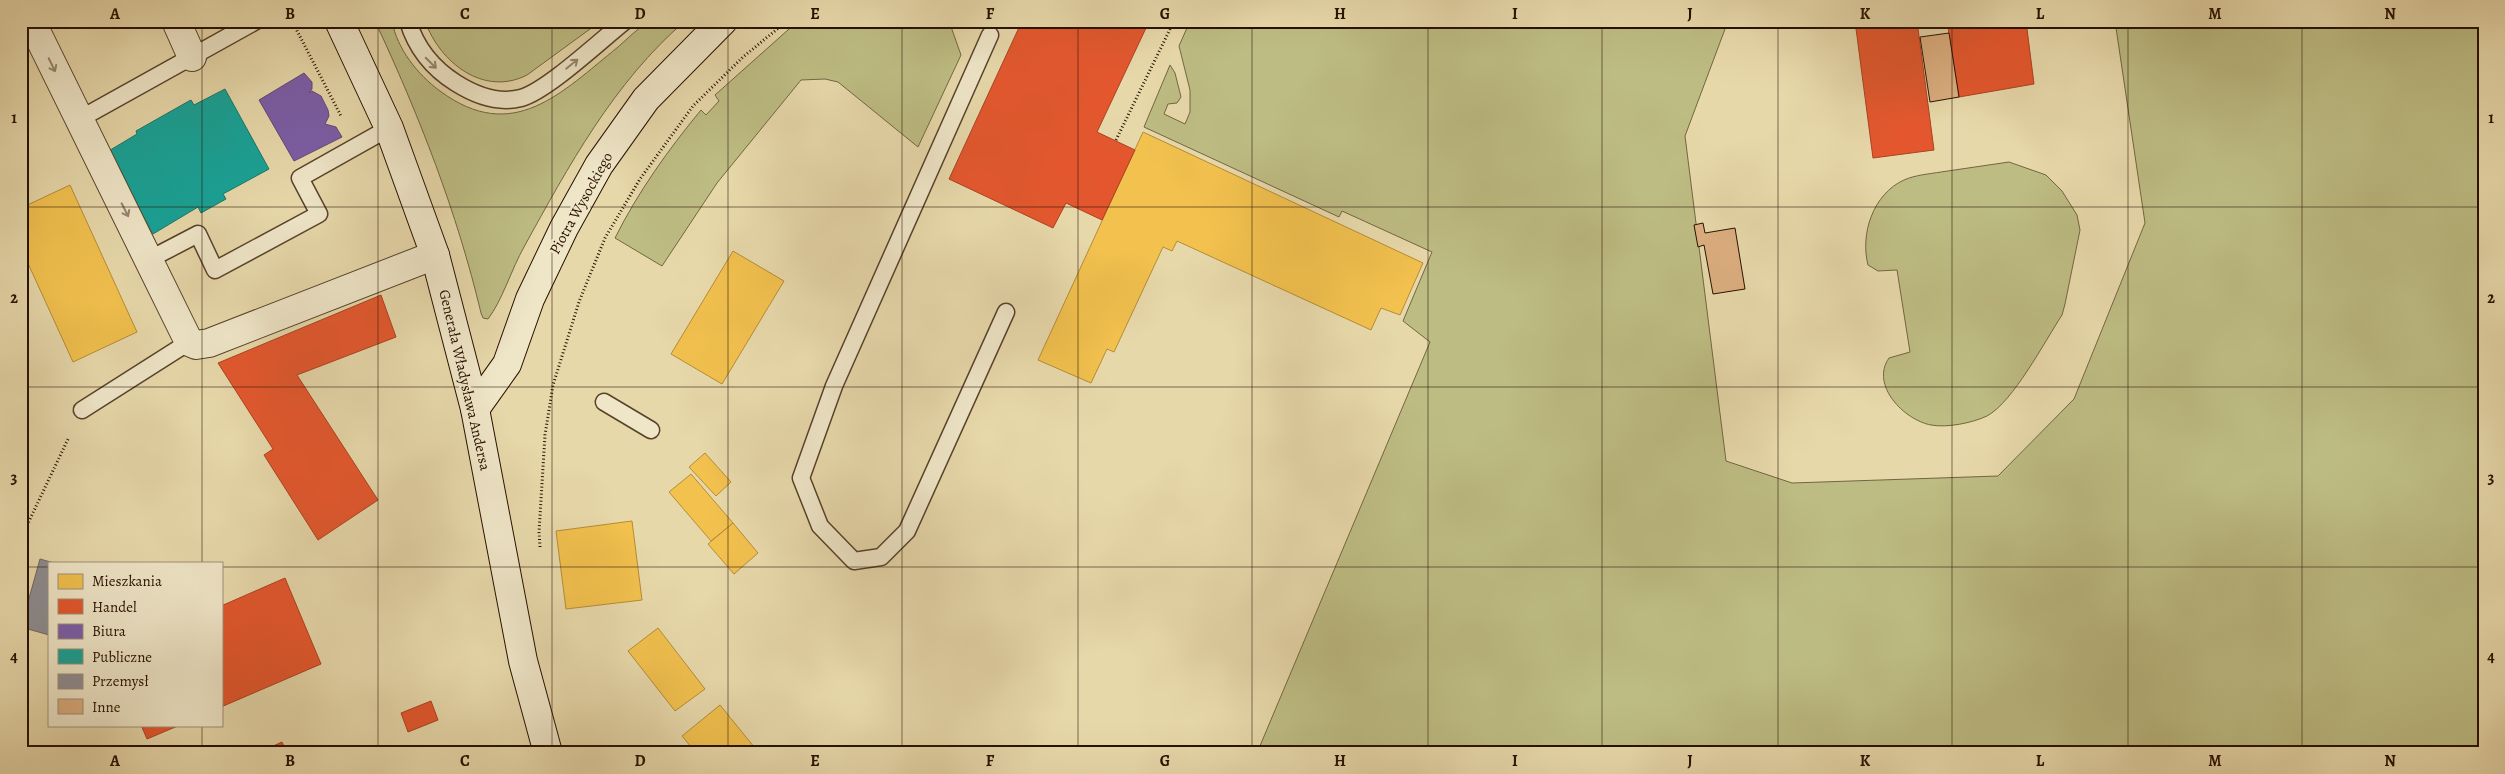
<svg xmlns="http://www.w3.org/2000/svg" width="2505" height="774" font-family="Alegreya,serif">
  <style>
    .green { fill: #bdbc83; stroke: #726642 }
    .homes { fill: #f2c14e; stroke: #b58c37 }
    .shops { fill: #e4572e; stroke: #ab4220 }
    .offices { fill: #7b5ea7; stroke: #624775 }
    .public { fill: #17a398; stroke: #1c776a }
    .industry { fill: #8d8d92; stroke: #6e6866 }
    .building { fill: #dcae80; stroke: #271000 }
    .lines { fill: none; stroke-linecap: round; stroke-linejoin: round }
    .lane-casing { stroke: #57422a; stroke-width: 19 }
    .street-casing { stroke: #57422a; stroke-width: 30 }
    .secondary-casing { stroke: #271000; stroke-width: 30 }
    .path { stroke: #271000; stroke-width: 3; stroke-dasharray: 1 2.5; stroke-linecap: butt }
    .lane { stroke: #efe6c8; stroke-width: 16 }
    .street { stroke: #efe6c8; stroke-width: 28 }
    .secondary { stroke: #efe6c8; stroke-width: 28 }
    .oneway { stroke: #95866e }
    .grid { fill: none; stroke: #271000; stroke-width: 1; stroke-opacity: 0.55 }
    .labels { text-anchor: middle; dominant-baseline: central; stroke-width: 5; stroke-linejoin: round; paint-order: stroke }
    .street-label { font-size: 15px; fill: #271000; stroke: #efe6c8 }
    .neatline { fill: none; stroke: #271000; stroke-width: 2 }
    .grid-label { font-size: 16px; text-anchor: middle; font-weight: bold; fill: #271000 }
  </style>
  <rect width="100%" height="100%" fill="#e7d8aa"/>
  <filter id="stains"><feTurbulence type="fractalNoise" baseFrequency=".004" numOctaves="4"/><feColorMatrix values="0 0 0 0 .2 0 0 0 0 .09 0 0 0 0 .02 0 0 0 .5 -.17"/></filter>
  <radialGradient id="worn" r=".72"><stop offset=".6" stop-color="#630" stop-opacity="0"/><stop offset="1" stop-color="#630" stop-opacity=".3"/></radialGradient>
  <!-- green -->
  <g class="green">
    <path d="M 375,21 L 392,21 C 397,49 418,75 440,91 C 513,145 561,93 618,47 C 625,41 642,24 651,21 C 660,19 675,21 685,21 C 614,82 568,167 524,247 C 512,268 502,301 488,319 L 483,318 L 481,313 C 457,212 419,115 375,21 Z"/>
    <path d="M 425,21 L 601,21 L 527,75 C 484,97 440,63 425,21 Z"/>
    <path d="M 798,21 L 949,21 L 961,55 L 918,147 L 838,82 L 825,79 L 801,80 L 717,183 L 662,266 L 615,238 C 638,192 668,150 701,110 L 706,115 L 719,101 L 715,95 Z"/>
    <path d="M 1190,21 L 1728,21 L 1685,136 L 1726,461 L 1792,483 L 1998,476 L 2074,399 L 2145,223 L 2115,21 L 2484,21 L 2484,753 L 1257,753 L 1430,342 L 1403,321 L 1432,252 L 1342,211 L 1339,217 L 1144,127 L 1170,65 L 1175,73 L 1181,97 L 1177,103 L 1168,104 L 1164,114 L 1185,124 L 1190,112 L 1190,90 L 1179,46 Z"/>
    <path d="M 2009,162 L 2046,175 L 2062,191 L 2077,215 L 2080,230 L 2065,304 L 2062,315 C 2045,341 2013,402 1987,416 C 1972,423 1947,428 1931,425 C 1904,420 1870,385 1889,358 L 1910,352 L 1897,270 L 1878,271 L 1868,265 C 1860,234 1873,194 1904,180 C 1915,175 1929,174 1941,172 C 1964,169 1986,165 2009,162 Z"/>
  </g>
  <!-- homes -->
  <g class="homes">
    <path d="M 1143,132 L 1423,263 L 1400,315 L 1381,308 L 1371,330 L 1177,241 L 1172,251 L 1163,247 L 1114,352 L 1107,349 L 1091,383 L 1038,360 Z"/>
    <path d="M 70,185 L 137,332 L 73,362 L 21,248 L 21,208 Z"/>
    <path d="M 733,251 L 784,281 L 722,384 L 671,354 Z"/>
    <path d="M 705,453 L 731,482 L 716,496 L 689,467 Z"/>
    <path d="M 691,474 L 733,523 L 711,541 L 669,492 Z"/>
    <path d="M 632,521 L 642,600 L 566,609 L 556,531 Z"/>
    <path d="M 733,523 L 758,553 L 734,574 L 708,544 Z"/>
    <path d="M 658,628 L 705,689 L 675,711 L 628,651 Z"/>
    <path d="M 720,705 L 759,753 L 696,753 L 682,736 Z"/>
  </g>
  <!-- shops -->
  <g class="shops">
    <path d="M 1022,21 L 1133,21 L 1146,28 L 1097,132 L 1135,150 L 1102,220 L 1066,203 L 1053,228 L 949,179 Z"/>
    <path d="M 1855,21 L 1917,21 L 1934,150 L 1873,158 Z"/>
    <path d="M 1947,21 L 2026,21 L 2034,84 L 1959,97 Z"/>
    <path d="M 381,295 L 396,337 L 297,375 L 378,500 L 318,540 L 264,455 L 273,449 L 218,363 Z"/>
    <path d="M 285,578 L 321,664 L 221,707 L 221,606 Z"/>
    <path d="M 431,701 L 438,720 L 408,732 L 401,713 Z"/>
    <path d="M 141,725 L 180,725 L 147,739 Z"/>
    <path d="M 282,742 L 287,753 L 258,753 Z"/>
  </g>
  <!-- offices -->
  <path class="offices" d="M 304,73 L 312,82 L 312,89 L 309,93 L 312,91 L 321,96 L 328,110 L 329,116 L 325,124 L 336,127 L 342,137 L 294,161 L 259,100 Z"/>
  <!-- public -->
  <path class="public" d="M 225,89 L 269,169 L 223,194 L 226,199 L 201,213 L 198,207 L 153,234 L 107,152 L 137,134 L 136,131 L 189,101 L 191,100 L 194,105 Z"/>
  <!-- industry -->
  <path class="industry" d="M 40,559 L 54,563 L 49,563 L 49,635 L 21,627 Z"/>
  <!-- building -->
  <g class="building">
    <path d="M 1949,33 L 1959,97 L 1930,102 L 1920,37 Z"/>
    <path d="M 1703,223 L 1705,233 L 1735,228 L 1745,289 L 1713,294 L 1704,245 L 1698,247 L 1694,225 Z"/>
  </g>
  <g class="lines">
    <!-- lane casing -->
    <g class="lane-casing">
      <g id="lane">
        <path d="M 408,21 C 416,48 432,68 456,83 C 475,95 498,104 521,98 C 547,91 601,40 625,21"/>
        <path d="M 990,35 L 834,386 L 801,478 L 820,526 L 854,561 L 881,557 L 907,531 L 1006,312"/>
        <path d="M 78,120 L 256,21"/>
        <path d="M 150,259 L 198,234 L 215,270 L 319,214 L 300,178 L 389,128"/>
        <path d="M 604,402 L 651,430"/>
        <path d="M 82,410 L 189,342"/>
      </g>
    </g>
    <!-- street casing -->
    <g class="street-casing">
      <g id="street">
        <path d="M 31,21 L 189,342 L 196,345 L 209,343 L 435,255"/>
        <path d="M 176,21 L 192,57"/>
      </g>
    </g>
    <!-- secondary casing -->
    <g class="secondary-casing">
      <g id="secondary">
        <path d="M 339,21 L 389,128 L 435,255 L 475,409 L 523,661 L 548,753"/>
        <path d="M 475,409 L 507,364 L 530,299 L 564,228 L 599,165 L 646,99 L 723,21"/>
      </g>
    </g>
    <!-- path -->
    <g class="path">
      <path d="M 292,21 L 341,116"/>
      <path d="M 1116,140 L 1174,21"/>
      <path d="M 21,538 L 69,437"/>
      <path d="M 540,547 L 539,532 L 545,435 L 553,385 L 579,302 L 605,238 L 640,179 L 693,106 L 743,57 L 787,21"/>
    </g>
    <!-- lane -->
    <use href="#lane" class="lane"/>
    <!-- street -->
    <use href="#street" class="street"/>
    <!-- secondary -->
    <use href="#secondary" class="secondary"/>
  </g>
  <!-- one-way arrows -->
  <defs><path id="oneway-shaft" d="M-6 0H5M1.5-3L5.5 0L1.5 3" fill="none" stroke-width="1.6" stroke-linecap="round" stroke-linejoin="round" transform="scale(1.25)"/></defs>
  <g class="oneway">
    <use href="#oneway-shaft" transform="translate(431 63) rotate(45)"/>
    <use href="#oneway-shaft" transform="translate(572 64) rotate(-39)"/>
    <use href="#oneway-shaft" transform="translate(52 65) rotate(64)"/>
    <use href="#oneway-shaft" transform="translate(125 210) rotate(63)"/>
  </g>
  <!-- grid -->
  <path class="grid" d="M 202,21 L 202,563M 378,21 L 378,753M 552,21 L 552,753M 728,21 L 728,753M 902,21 L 902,753M 1078,21 L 1078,753M 1252,21 L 1252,753M 1428,21 L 1428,753M 1602,21 L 1602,753M 1778,21 L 1778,753M 1952,21 L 1952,753M 2128,21 L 2128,753M 2302,21 L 2302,753M 21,207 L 2484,207M 21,387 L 2484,387M 21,567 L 49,567M 221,567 L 2484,567M 202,725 L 202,753"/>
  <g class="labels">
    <!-- street labels -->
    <g class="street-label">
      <text transform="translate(581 203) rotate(-61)">Piotra Wysockiego</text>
      <text transform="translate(465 380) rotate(77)">Generała Władysława Andersa</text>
    </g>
  </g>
  <!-- margin -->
  <rect width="2505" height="774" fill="none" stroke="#e7d8aa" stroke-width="55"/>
  <!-- legend -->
  <rect x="48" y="562" width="175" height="165" fill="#efe6c8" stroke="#9f9078"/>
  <rect x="58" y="574" width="25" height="15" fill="#f2c14e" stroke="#9f9078"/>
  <text x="92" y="586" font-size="15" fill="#271000">Mieszkania</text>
  <rect x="58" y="599" width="25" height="15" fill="#e4572e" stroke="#9f9078"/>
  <text x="92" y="612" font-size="15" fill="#271000">Handel</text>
  <rect x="58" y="624" width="25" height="15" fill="#7b5ea7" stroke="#9f9078"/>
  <text x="92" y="636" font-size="15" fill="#271000">Biura</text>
  <rect x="58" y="649" width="25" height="15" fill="#17a398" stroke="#9f9078"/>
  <text x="92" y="662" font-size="15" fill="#271000">Publiczne</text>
  <rect x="58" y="674" width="25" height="15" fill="#8d8d92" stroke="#9f9078"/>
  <text x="92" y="686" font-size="15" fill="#271000">Przemysł</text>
  <rect x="58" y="699" width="25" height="15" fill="#dcae80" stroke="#9f9078"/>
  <text x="92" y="712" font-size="15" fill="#271000">Inne</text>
  <rect x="28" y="28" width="2450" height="718" class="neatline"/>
  <g class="grid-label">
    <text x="115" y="19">A</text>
    <text x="290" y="19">B</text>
    <text x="465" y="19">C</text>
    <text x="640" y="19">D</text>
    <text x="815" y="19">E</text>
    <text x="990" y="19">F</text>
    <text x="1165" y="19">G</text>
    <text x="1340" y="19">H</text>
    <text x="1515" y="19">I</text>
    <text x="1690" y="19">J</text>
    <text x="1865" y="19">K</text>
    <text x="2040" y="19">L</text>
    <text x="2215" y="19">M</text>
    <text x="2390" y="19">N</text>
    <text x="14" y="123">1</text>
    <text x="2491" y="123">1</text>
    <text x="14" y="303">2</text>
    <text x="2491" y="303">2</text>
    <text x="14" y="483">3</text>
    <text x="2491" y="483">3</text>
    <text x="14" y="662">4</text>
    <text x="2491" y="662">4</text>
    <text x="115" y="766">A</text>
    <text x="290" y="766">B</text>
    <text x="465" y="766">C</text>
    <text x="640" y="766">D</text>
    <text x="815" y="766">E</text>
    <text x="990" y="766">F</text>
    <text x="1165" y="766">G</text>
    <text x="1340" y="766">H</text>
    <text x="1515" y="766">I</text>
    <text x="1690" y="766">J</text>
    <text x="1865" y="766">K</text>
    <text x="2040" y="766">L</text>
    <text x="2215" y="766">M</text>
    <text x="2390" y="766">N</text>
  </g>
  <rect width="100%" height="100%" filter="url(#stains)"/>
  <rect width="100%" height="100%" fill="url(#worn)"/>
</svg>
